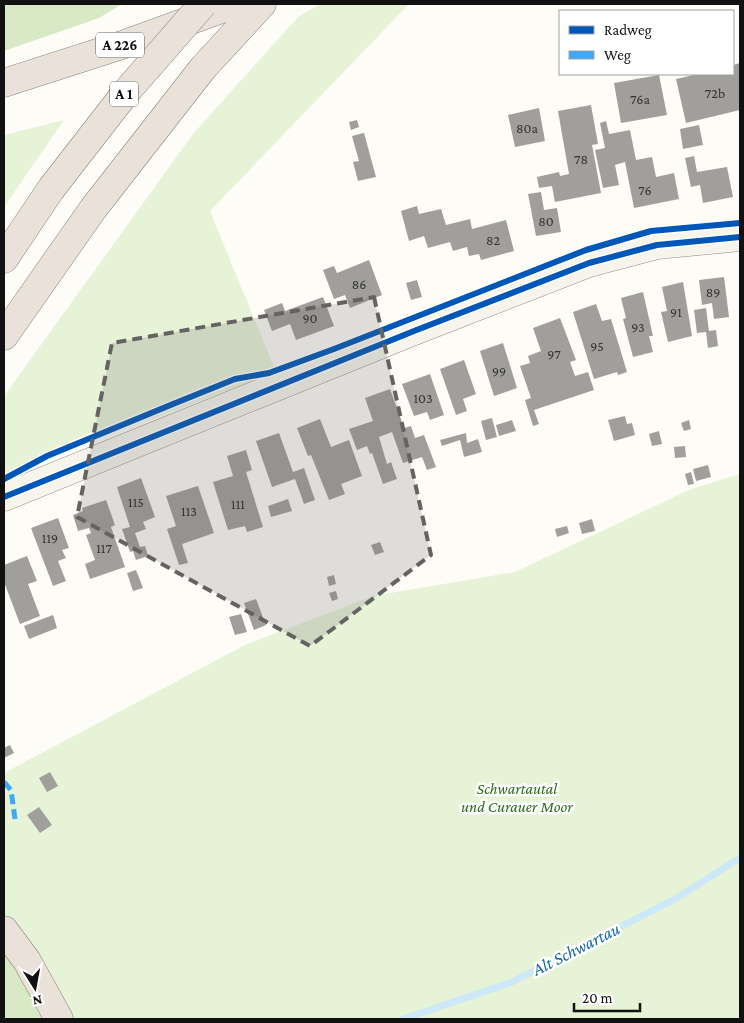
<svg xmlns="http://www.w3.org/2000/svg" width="744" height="1023" font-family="'Crimson Pro',serif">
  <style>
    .green { fill: #e7f3d7 }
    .forest { fill: #d8eac5 }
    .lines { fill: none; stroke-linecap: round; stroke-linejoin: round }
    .stream { stroke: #cde8f7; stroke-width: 7 }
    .building { fill: #a19f9c }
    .secondary-casing { stroke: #8e8d8b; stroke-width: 29 }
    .highway-casing { stroke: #858482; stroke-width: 29 }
    .secondary { stroke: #f6f4eb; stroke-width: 28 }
    .highway { stroke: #eae1d8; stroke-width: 28 }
    .highway-bridge-casing { stroke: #858482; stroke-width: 29; stroke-linecap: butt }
    .highway-bridge { stroke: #eae1d8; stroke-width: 28 }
    .quiet { stroke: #3fa9f5; stroke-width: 5; stroke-dasharray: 10 5; stroke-linecap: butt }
    .cycleway-casing { stroke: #fff; stroke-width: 9 }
    .cycleway { stroke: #0057b8; stroke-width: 6 }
    .marked { fill: #646362; fill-opacity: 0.2; stroke: #646362; stroke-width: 4; stroke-dasharray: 10 6; stroke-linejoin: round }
    .labels { text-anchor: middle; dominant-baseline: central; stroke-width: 5; stroke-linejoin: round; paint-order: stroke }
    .number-label { font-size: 14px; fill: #353434 }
    .shield { fill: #fff; stroke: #585858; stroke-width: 1 }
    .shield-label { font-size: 15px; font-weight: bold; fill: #111 }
    .park-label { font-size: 16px; font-style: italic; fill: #2f6b1f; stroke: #fff }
    .water-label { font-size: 18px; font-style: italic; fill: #1768a6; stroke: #fff }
  </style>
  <rect width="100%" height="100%" fill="#fdfcf7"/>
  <!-- green -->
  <g class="green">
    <path d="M 320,4 L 409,4 L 210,211 L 276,372 L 4,474 L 4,396 L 193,134 L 298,17 Z"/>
    <path d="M 64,120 L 4,207 L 4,135 Z"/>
    <path d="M 740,474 L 740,1019 L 51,1019 L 4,941 L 4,773 L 245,645 L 373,596 L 515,572 L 691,489 Z"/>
  </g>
  <!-- forest -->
  <g class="forest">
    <path d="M 4,4 L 122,4 L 99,18 L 4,51 Z"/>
    <path d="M 4,941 L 51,1019 L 4,1019 Z"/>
  </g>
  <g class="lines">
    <!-- stream -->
    <path class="stream" d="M 403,1019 L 512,982 L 675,899 L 740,858"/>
  </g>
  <!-- building -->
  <g class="building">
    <path d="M 740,63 L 740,110 L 686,123 L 676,79 L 698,74 L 733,74 L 733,65 Z"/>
    <path d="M 659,75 L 667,115 L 621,123 L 614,83 Z"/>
    <path d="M 591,105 L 598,144 L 592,145 L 601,193 L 555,202 L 552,186 L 539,188 L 537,177 L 559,172 L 560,176 L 569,174 L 558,111 Z"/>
    <path d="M 539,108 L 545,141 L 515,147 L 508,115 Z"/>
    <path d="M 357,120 L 359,127 L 351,130 L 349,122 Z"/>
    <path d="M 606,121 L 609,134 L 630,130 L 636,160 L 652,157 L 656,177 L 674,173 L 679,199 L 634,208 L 625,162 L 615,165 L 619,185 L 603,188 L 595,150 L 605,148 L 600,123 Z"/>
    <path d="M 699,125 L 703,145 L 683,149 L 680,129 Z"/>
    <path d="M 364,133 L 376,177 L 358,181 L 353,162 L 359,161 L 352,136 Z"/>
    <path d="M 694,156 L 697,172 L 727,167 L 733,197 L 703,203 L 700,185 L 691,187 L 685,158 Z"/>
    <path d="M 541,192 L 544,210 L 557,208 L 561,232 L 536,236 L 528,194 Z"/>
    <path d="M 417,206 L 419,214 L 441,209 L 446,225 L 470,219 L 472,229 L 506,220 L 514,251 L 481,260 L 479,254 L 469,256 L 467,247 L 453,251 L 450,242 L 428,248 L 424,236 L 409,241 L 401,211 Z"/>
    <path d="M 369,260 L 382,295 L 350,308 L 345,295 L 334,299 L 323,270 L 334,266 L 337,273 Z"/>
    <path d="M 724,277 L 729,317 L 714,319 L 712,303 L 702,305 L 699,280 Z"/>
    <path d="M 417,280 L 422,297 L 411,300 L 406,283 Z"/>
    <path d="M 683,282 L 692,336 L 668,342 L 661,312 L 667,311 L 662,287 Z"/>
    <path d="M 643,292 L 653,336 L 649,336 L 653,352 L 633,357 L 623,319 L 626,318 L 621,298 Z"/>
    <path d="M 323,297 L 334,326 L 296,340 L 290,324 L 272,331 L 264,310 L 282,303 L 285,311 Z"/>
    <path d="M 596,304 L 602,321 L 611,319 L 627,372 L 618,375 L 617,372 L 594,379 L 573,312 Z"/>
    <path d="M 706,308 L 709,331 L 716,330 L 718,346 L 708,348 L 706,332 L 697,333 L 694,310 Z"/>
    <path d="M 560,318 L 576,360 L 570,362 L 575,376 L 588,372 L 594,390 L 534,410 L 539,424 L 533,426 L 525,400 L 531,398 L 520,366 L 530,363 L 528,356 L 541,351 L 533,328 Z"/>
    <path d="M 503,343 L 517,388 L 494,396 L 480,351 Z"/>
    <path d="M 464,360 L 476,394 L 463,399 L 467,411 L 456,415 L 440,369 Z"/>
    <path d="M 430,374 L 444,415 L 430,420 L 427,412 L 414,416 L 402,384 Z"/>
    <path d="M 390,389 L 404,428 L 411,426 L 415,438 L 424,435 L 436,467 L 427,470 L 422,457 L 403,463 L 392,432 L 379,437 L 387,464 L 391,462 L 397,479 L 383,484 L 372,453 L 370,454 L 367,446 L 357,450 L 349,429 L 373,421 L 365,398 Z"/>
    <path d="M 625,416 L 627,424 L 632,423 L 635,435 L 614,441 L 608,420 Z"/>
    <path d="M 492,418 L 497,437 L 486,440 L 481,421 Z"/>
    <path d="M 320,419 L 331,447 L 349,440 L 362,476 L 341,484 L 345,494 L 329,500 L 311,455 L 308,456 L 297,428 Z"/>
    <path d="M 512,420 L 516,431 L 499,436 L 496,425 Z"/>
    <path d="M 689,420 L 691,429 L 684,431 L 681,423 Z"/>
    <path d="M 659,431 L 662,444 L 652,446 L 649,434 Z"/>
    <path d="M 279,433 L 293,472 L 304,468 L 315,500 L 304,504 L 295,479 L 272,487 L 256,441 Z"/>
    <path d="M 466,433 L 467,443 L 478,439 L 482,452 L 464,457 L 460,440 L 442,446 L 440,440 Z"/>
    <path d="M 685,446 L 686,457 L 675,458 L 674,447 Z"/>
    <path d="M 246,450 L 252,470 L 246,472 L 263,527 L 247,532 L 245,526 L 228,530 L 213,482 L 233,476 L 227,456 Z"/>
    <path d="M 708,465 L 711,477 L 696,481 L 693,469 Z"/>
    <path d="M 691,472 L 694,484 L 688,485 L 685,474 Z"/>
    <path d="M 141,478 L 155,517 L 143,522 L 146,529 L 135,533 L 140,547 L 145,546 L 148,556 L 136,560 L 133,551 L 130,552 L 122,529 L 130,527 L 117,487 Z"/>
    <path d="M 198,486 L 214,533 L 182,544 L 188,563 L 179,565 L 167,529 L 176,526 L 166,496 Z"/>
    <path d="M 288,499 L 292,511 L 271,517 L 268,506 Z"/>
    <path d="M 106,500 L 115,525 L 111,527 L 125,567 L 90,579 L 85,564 L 95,560 L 86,535 L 91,533 L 89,528 L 78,531 L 73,515 L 83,511 L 82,508 Z"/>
    <path d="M 58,518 L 69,548 L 62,550 L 66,558 L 58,561 L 66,581 L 53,586 L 31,528 Z"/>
    <path d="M 592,519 L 595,531 L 582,534 L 579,523 Z"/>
    <path d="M 567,526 L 569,533 L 557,537 L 555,529 Z"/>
    <path d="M 380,542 L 384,552 L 375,555 L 371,545 Z"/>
    <path d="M 27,556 L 37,581 L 28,584 L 40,616 L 20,624 L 4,582 L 4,565 Z"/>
    <path d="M 136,570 L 143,588 L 133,591 L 127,573 Z"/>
    <path d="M 334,575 L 336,584 L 329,586 L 327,577 Z"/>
    <path d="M 336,591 L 338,599 L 332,601 L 329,593 Z"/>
    <path d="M 256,599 L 266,625 L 254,630 L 244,603 Z"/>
    <path d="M 241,614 L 247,632 L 235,635 L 229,617 Z"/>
    <path d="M 53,615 L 57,628 L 29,639 L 24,626 Z"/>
    <path d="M 10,745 L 14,753 L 4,758 L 4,748 Z"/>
    <path d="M 50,772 L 58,786 L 47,792 L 39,778 Z"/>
    <path d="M 39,807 L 52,825 L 40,833 L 27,815 Z"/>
  </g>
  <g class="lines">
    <!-- secondary casing -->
    <g class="secondary-casing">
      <path id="secondary" d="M 4,497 L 414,331 L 589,263 L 657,245 L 740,237"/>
    </g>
    <!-- highway casing -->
    <g class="highway-casing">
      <g id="highway">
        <path d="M 4,83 L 125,44 L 235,4"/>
        <path d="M 4,259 L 51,189"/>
        <path d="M 4,336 L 93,209 L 203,68 L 262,4"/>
        <path d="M 4,930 L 27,961 L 59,1019"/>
      </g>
    </g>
    <!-- secondary -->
    <use href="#secondary" class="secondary"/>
    <!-- highway -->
    <use href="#highway" class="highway"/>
    <!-- highway-bridge casing -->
    <g class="highway-bridge-casing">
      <path id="highway-bridge" d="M 51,189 L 127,91 L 203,4"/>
    </g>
    <!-- highway-bridge -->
    <use href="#highway-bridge" class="highway-bridge"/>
    <!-- quiet -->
    <path class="quiet" d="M 4,782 L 11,790 L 15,819"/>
    <!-- cycleway casing -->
    <g class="cycleway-casing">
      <g id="cycleway">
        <path d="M 4,479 L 47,456 L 173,404 L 235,379 L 269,373 L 334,349 L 586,250 L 651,231 L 740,223"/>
        <path d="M 4,497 L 414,331 L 589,263 L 657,245 L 740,237"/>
      </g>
    </g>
    <!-- cycleway -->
    <use href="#cycleway" class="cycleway"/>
  </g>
  <!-- marked area -->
  <path class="marked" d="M 374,297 L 431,555 L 310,646 L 77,517 L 112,343 Z"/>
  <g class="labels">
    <!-- number labels -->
    <g class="number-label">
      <text x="715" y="93">72b</text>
      <text x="640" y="99">76a</text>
      <text x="527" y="128">80a</text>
      <text x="581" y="159">78</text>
      <text x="645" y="190">76</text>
      <text x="546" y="221">80</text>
      <text x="493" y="240">82</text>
      <text x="359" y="284">86</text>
      <text x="713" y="292">89</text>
      <text x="676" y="312">91</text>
      <text x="310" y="318">90</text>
      <text x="638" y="327">93</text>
      <text x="597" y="346">95</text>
      <text x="554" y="354">97</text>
      <text x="499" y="371">99</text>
      <text x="423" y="398">103</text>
      <text x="136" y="502">115</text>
      <text x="238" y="504">111</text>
      <text x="189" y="511">113</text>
      <text x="50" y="538">119</text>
      <text x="104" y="548">117</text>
    </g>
    <!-- shield labels -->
    <g class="shield">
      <rect x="96" y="32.5" width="48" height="25" rx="4"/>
      <rect x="110" y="81.5" width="28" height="25" rx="4"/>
    </g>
    <g class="shield-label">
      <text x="120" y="45">A 226</text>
      <text x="124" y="94">A 1</text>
    </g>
    <!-- park labels -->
    <g class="park-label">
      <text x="517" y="788">Schwartautal<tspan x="517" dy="18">und Curauer Moor</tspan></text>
    </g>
    <!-- water labels -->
    <g class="water-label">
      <text transform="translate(576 949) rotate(-27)">Alt Schwartau</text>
    </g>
  </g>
  <!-- border -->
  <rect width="744" height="1023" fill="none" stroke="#111111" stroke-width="10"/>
  <!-- legend -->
  <rect x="559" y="10" width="175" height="65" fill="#ffffff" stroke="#a0a0a0"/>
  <rect x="569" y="26" width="25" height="8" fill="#0057b8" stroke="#a0a0a0"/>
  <text x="604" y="35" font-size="15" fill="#111111">Radweg</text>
  <rect x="569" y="51" width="25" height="8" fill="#3fa9f5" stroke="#a0a0a0"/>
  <text x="604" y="60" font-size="15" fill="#111111">Weg</text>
  <!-- north arrow -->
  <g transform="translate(35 988) rotate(169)" stroke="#ffffff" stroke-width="4" paint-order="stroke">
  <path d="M0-4L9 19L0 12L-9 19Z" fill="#111111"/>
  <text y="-8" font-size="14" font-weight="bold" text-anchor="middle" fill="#111111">N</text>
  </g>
  <!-- scale -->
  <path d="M574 1003v8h66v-8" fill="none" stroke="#111111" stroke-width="2.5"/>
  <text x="582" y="1003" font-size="15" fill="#111111" stroke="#ffffff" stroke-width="4" paint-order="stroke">20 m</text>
</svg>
